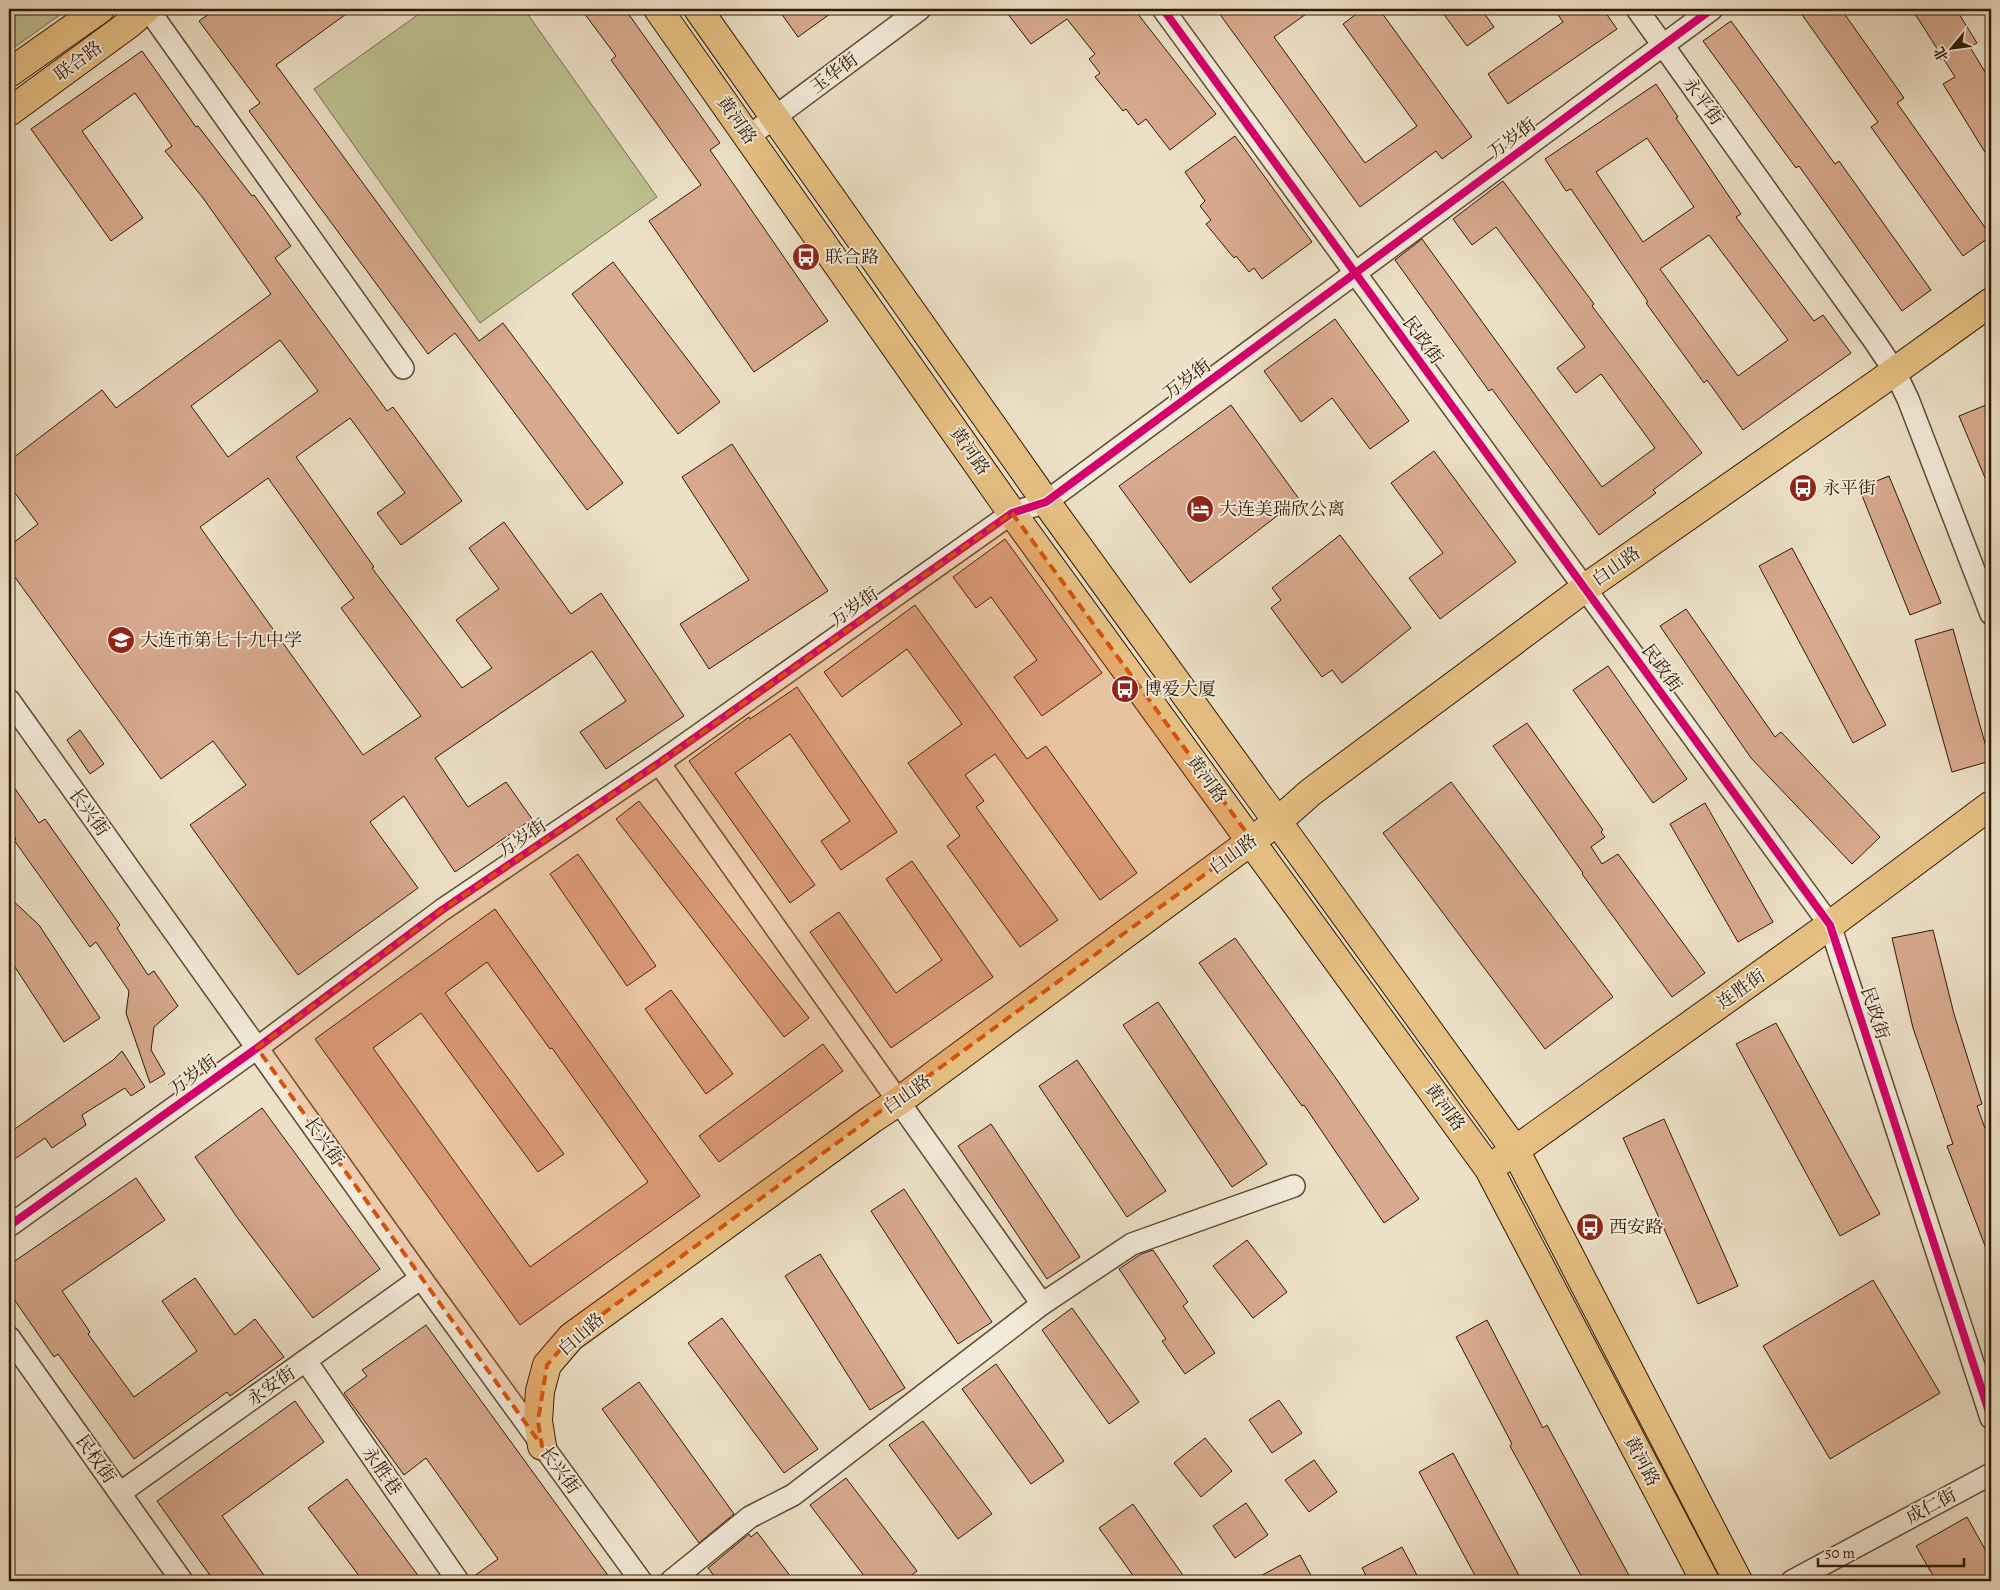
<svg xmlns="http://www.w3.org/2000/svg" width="2000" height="1590" font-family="Alegreya,'Noto Serif SC',serif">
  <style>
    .green { fill: #bec191; stroke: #776c4a }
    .building { fill: #d8a98e; stroke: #301803; fill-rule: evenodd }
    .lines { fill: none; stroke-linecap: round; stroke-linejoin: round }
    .minor-casing { stroke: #5f4a34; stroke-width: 24 }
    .major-casing { stroke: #301803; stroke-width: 30 }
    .minor { stroke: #f3ebda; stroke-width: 21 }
    .major { stroke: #e6c083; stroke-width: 28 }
    .cycleway-casing { stroke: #f3ebda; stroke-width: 11 }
    .cycleway { stroke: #d6006c; stroke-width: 8 }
    .marked { fill: #d6520b; fill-opacity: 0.2; stroke: #d6520b; stroke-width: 4; stroke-dasharray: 10 6; stroke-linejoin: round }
    .labels { text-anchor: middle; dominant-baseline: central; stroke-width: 4; stroke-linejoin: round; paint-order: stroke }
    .street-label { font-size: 18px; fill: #301803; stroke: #f3ebda }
    .poi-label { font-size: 18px; fill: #301803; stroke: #f3ebda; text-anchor: start }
  </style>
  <rect width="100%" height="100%" fill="#ece0c6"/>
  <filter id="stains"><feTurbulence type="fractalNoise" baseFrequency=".004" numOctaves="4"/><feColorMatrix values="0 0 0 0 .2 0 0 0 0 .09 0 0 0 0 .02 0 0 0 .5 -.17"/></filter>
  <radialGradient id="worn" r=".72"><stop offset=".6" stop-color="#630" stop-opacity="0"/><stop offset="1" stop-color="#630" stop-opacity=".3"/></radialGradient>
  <!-- green -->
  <g class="green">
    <path d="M 9,9 L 68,9 L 9,51 Z"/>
    <path d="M 426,9 L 524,9 L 657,197 L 480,323 L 314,89 Z"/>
  </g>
  <!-- building -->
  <g class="building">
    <path d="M 216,9 L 353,9 L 276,65 L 479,341 L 503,323 L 623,483 L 587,510 L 455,333 L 428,354 L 249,111 L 260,103 L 199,21 Z"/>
    <path d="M 581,9 L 625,9 L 720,143 L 710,150 L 828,321 L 754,372 L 649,221 L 701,185 L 611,60 L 616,56 Z"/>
    <path d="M 778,9 L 837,9 L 798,37 Z"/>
    <path d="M 1004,9 L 1134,9 L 1216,114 L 1170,150 L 1146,119 L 1138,125 L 1126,109 L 1123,111 L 1095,77 L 1100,73 L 1089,59 L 1095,54 L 1067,19 L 1031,44 Z"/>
    <path d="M 1216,9 L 1313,9 L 1274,37 L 1365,163 L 1417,126 L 1343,24 L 1363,9 L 1379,9 L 1472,137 L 1442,159 L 1436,151 L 1360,207 Z"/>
    <path d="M 1440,9 L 1481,9 L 1494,27 L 1467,46 Z"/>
    <path d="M 1554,9 L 1603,9 L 1617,29 L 1508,104 L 1488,74 L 1563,22 Z"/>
    <path d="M 1798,9 L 1841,9 L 1904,98 L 1897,103 L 1991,236 L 1963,256 L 1871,127 L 1878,122 Z"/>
    <path d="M 1912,9 L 1956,9 L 1977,43 L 1970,47 L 1991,82 L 1991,162 L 1943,84 L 1955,77 Z"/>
    <path d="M 1731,21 L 1835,164 L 1839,161 L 1931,290 L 1902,311 L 1799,166 L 1796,168 L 1703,41 Z"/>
    <path d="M 142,51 L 196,127 L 198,126 L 252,196 L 254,195 L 291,246 L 275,258 L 387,411 L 393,407 L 462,501 L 401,545 L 377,513 L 405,493 L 350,418 L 296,457 L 374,567 L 372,568 L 462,688 L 492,668 L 456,620 L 499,589 L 469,548 L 504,522 L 571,614 L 601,593 L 684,716 L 606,769 L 580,732 L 626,701 L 592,651 L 435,758 L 468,807 L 506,782 L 532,819 L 455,872 L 404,796 L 370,822 L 418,888 L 298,975 L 190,825 L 246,785 L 213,741 L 161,779 L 9,569 L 9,546 L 38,524 L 9,485 L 9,461 L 102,390 L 116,408 L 271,294 L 203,198 L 165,151 L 172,146 L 135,93 L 82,131 L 143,218 L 111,241 L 31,129 ZM 280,340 L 318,391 L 228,457 L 191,406 ZM 268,478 L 354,598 L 341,608 L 421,716 L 363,755 L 200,527 Z"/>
    <path d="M 1656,84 L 1678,117 L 1676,118 L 1741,214 L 1736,217 L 1814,321 L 1823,315 L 1851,353 L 1743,430 L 1707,380 L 1704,383 L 1646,303 L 1648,302 L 1571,189 L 1566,191 L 1545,159 ZM 1647,138 L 1694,207 L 1643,242 L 1596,172 ZM 1709,235 L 1788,340 L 1738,376 L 1660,269 Z"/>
    <path d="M 1235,136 L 1312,242 L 1262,279 L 1254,268 L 1249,272 L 1236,256 L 1234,258 L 1206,224 L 1211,220 L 1200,206 L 1205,201 L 1185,172 Z"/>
    <path d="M 1503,181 L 1594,304 L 1592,306 L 1702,453 L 1653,490 L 1656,493 L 1599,535 L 1492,389 L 1489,391 L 1395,260 L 1422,239 L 1602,487 L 1655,448 L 1601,374 L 1576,393 L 1557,368 L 1585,347 L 1496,227 L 1472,245 L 1453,219 Z"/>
    <path d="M 613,262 L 720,402 L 678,434 L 572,294 Z"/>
    <path d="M 1335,319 L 1409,421 L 1370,449 L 1332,398 L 1301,422 L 1264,371 Z"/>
    <path d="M 1991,403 L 1991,492 L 1959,416 Z"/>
    <path d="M 1231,405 L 1299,499 L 1190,583 L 1119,486 Z"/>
    <path d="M 732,444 L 828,591 L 709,669 L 680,624 L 749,580 L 682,477 Z"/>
    <path d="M 1434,451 L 1516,562 L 1440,619 L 1409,578 L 1443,553 L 1391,483 Z"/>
    <path d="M 1889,476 L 1941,603 L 1910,615 L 1859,488 Z"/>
    <path d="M 1340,535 L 1411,628 L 1342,683 L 1332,670 L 1322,677 L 1271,608 L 1281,600 L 1272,588 Z"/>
    <path d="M 1005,539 L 1102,673 L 1042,716 L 1014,677 L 1037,660 L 991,597 L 976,608 L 953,577 Z"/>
    <path d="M 1792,548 L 1886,725 L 1853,743 L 1759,566 Z"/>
    <path d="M 915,605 L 1027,759 L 1046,746 L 1137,873 L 1100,900 L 995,754 L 965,775 L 984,801 L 976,807 L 1058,920 L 1020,947 L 947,846 L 960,836 L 908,763 L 962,724 L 907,649 L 842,697 L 824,672 Z"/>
    <path d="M 1686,609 L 1775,737 L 1781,732 L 1880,837 L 1852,864 L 1751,758 L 1660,626 Z"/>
    <path d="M 1953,629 L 1990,761 L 1952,772 L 1915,640 Z"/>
    <path d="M 1608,666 L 1687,779 L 1653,803 L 1573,690 Z"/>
    <path d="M 797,687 L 897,832 L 841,870 L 821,841 L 850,821 L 790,734 L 735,773 L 815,885 L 790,903 L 689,761 L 749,717 L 750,719 Z"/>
    <path d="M 1527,723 L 1603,830 L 1601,832 L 1605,837 L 1591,847 L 1602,864 L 1618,854 L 1705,973 L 1672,997 L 1582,874 L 1583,873 L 1493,746 Z"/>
    <path d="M 80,730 L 104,764 L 90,774 L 67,740 Z"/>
    <path d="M 9,780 L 39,823 L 45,819 L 120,925 L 117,928 L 148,975 L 154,971 L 178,1006 L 154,1027 L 151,1050 L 165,1074 L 150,1083 L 126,1013 L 129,991 L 96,942 L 90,947 L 14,840 L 16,839 L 9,828 Z"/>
    <path d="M 1451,782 L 1613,997 L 1545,1049 L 1383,833 Z"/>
    <path d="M 639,801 L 809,1018 L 784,1037 L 616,819 Z"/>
    <path d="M 1705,803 L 1773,922 L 1738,942 L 1670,824 Z"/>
    <path d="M 578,854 L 656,966 L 627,986 L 550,874 Z"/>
    <path d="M 912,861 L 993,977 L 891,1048 L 810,932 L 839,912 L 896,993 L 942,960 L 886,879 Z"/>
    <path d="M 9,897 L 39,925 L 100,1018 L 64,1042 L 9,958 Z"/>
    <path d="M 495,909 L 700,1196 L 520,1325 L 315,1039 ZM 487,962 L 550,1049 L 552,1048 L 648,1182 L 530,1267 L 373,1048 L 421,1013 L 538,1172 L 564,1154 L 445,993 Z"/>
    <path d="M 1933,930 L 1954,1014 L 1982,1104 L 1977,1106 L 1991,1145 L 1991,1259 L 1990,1259 L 1947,1146 L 1953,1144 L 1913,1028 L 1892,938 Z"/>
    <path d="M 1235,938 L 1335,1077 L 1419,1199 L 1384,1223 L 1304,1105 L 1302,1106 L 1199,963 Z"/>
    <path d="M 671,990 L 733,1074 L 706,1094 L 645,1009 Z"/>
    <path d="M 1158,1002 L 1267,1164 L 1232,1187 L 1123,1025 Z"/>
    <path d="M 1776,1023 L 1880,1214 L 1840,1236 L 1736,1044 Z"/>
    <path d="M 823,1044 L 843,1071 L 719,1162 L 699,1136 Z"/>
    <path d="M 122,1051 L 145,1087 L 131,1096 L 125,1088 L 82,1115 L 86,1125 L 52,1148 L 45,1138 L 9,1163 L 9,1133 L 113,1060 Z"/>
    <path d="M 1077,1060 L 1166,1191 L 1127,1217 L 1039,1086 Z"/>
    <path d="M 262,1108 L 380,1269 L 313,1318 L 239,1220 L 195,1157 Z"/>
    <path d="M 1664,1119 L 1738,1286 L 1698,1304 L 1623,1138 Z"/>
    <path d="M 991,1124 L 1080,1257 L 1047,1279 L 958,1146 Z"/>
    <path d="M 136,1178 L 165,1220 L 62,1291 L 90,1332 L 88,1334 L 134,1397 L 197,1351 L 162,1301 L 195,1278 L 235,1335 L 255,1319 L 284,1357 L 230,1396 L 227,1392 L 134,1459 L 58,1354 L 54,1357 L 9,1292 L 9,1265 Z"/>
    <path d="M 904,1189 L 992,1322 L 958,1344 L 871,1211 Z"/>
    <path d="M 1247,1240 L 1287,1292 L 1253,1318 L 1213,1266 Z"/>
    <path d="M 1153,1250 L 1188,1302 L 1183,1306 L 1215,1353 L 1185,1374 L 1162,1341 L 1166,1339 L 1119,1269 L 1141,1254 Z"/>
    <path d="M 820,1254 L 905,1388 L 870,1410 L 785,1276 Z"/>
    <path d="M 1873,1280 L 1940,1393 L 1830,1459 L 1763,1346 Z"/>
    <path d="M 1072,1308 L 1139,1402 L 1109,1424 L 1042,1330 Z"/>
    <path d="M 722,1318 L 818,1449 L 784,1473 L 688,1343 Z"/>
    <path d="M 1487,1320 L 1543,1428 L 1547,1425 L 1632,1581 L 1584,1581 L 1510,1446 L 1512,1444 L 1456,1337 Z"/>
    <path d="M 426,1325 L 612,1581 L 470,1581 L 470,1579 L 498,1559 L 426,1458 L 404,1475 L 344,1393 L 367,1376 L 362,1370 Z"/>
    <path d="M 996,1364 L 1064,1461 L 1031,1484 L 962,1389 Z"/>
    <path d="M 639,1382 L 734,1514 L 699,1543 L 602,1409 Z"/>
    <path d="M 1279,1400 L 1302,1433 L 1272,1453 L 1249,1420 Z"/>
    <path d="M 295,1401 L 324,1442 L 222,1516 L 268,1581 L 214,1581 L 157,1501 Z"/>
    <path d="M 923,1421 L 992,1514 L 958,1539 L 889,1445 Z"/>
    <path d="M 1205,1438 L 1232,1471 L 1201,1497 L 1174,1463 Z"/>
    <path d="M 1453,1453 L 1522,1581 L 1478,1581 L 1419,1472 Z"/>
    <path d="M 1314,1460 L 1337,1492 L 1309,1512 L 1285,1480 Z"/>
    <path d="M 846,1478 L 917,1571 L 904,1581 L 868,1581 L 810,1505 Z"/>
    <path d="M 347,1479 L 422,1581 L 363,1581 L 308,1508 Z"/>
    <path d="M 1246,1503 L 1268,1535 L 1235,1558 L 1213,1526 Z"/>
    <path d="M 1133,1504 L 1187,1581 L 1137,1581 L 1099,1528 Z"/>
    <path d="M 1967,1517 L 1991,1560 L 1991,1572 L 1983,1581 L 1936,1581 L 1916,1546 Z"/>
    <path d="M 757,1532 L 794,1581 L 718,1581 L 708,1568 L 749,1534 L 751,1537 Z"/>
    <path d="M 1402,1547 L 1420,1581 L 1369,1581 L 1362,1568 Z"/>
    <path d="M 1300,1555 L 1314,1581 L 1251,1581 Z"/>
  </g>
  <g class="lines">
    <!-- minor casing -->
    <g class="minor-casing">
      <g id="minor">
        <path d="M 148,9 L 403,368"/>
        <path d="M 1163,9 L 1830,925 L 1991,1418"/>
        <path d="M 1637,9 L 1875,342 L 1895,372 L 1908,399 L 1991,614"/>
        <path d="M 748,137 L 920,9"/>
        <path d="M 9,700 L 421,1278 L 641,1581"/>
        <path d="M 659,763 L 1042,1304"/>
        <path d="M 9,1226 L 257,1048 L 442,910 L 659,763 L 1012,513 L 1046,502 L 1712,9"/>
        <path d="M 9,1337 L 182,1581"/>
        <path d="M 306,1361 L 458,1581"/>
        <path d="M 120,1493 L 421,1278"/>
        <path d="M 671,1581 L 750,1517 L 793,1495 L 1042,1304 L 1132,1244 L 1294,1186"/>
        <path d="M 1792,1581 L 1991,1474"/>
      </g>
    </g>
    <!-- major casing -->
    <g class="major-casing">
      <g id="major">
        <path d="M 658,9 L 1012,513 L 1489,1169 L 1705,1581"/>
        <path d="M 698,9 L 1046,502 L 1515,1150 L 1738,1581"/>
        <path d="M 9,73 L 100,9"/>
        <path d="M 9,112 L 129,24 L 146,9"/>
        <path d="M 1500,1161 L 1830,925 L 1991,805"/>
        <path d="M 542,1446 L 538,1421 L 540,1391 L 547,1365 L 571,1337 L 872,1119 L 899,1101 L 1277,822 L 1311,792 L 1585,588 L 1877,384 L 1991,302"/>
      </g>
    </g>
    <!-- minor -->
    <use href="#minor" class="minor"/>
    <!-- major -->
    <use href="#major" class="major"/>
    <!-- cycleway casing -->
    <g class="cycleway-casing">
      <g id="cycleway">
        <path d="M 1163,9 L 1830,925 L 1991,1418"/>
        <path d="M 9,1226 L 257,1048 L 442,910 L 659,763 L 1012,513 L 1046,502 L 1712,9"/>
      </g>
    </g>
    <!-- cycleway -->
    <use href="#cycleway" class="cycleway"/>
  </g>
  <!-- marked area -->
  <path class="marked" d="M 1012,513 L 1252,840 L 571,1337 L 547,1365 L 538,1421 L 542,1446 L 257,1048 L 442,910 L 659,763 Z"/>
  <!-- icons -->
  <defs>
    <g id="bus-disc" transform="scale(1.4375)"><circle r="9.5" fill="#8f2418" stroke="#f3ebda"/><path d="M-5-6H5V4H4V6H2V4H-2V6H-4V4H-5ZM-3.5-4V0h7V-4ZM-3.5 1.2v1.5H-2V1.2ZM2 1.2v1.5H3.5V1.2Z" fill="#fff"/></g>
    <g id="hotel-disc" transform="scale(1.4375)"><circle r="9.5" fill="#8f2418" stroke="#f3ebda"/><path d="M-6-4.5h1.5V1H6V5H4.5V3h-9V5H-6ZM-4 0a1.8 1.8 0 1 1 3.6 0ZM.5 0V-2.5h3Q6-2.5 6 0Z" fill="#fff"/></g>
    <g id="school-disc" transform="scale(1.4375)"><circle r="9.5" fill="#8f2418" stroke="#f3ebda"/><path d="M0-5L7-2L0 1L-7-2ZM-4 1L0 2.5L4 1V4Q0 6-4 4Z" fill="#fff"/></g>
  </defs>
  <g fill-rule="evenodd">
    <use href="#bus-disc" x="806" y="257"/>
    <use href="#bus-disc" x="1803" y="488"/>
    <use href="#hotel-disc" x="1200" y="509"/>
    <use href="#school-disc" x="121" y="640"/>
    <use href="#bus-disc" x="1125" y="689"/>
    <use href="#bus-disc" x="1590" y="1227"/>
  </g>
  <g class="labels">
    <!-- street labels -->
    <g class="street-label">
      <text transform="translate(78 61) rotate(-36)">联合路</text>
      <text transform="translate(834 73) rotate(-37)">玉华街</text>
      <text transform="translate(1703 101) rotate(54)">永平街</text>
      <text transform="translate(737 120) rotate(55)">黄河路</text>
      <text transform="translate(1512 138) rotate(-37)">万岁街</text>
      <text transform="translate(1423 340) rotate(54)">民政街</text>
      <text transform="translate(1187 379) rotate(-37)">万岁街</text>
      <text transform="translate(970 451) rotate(55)">黄河路</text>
      <text transform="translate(1616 566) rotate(-35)">白山路</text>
      <text transform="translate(854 607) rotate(-35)">万岁街</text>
      <text transform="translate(1662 668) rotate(54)">民政街</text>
      <text transform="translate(1207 779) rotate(54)">黄河路</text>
      <text transform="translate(89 812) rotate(54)">长兴街</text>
      <text transform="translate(522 838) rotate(-34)">万岁街</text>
      <text transform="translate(1233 854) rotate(-36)">白山路</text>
      <text transform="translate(1741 989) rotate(-35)">连胜街</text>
      <text transform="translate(1875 1013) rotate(72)">民政街</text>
      <text transform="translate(193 1075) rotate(-36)">万岁街</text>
      <text transform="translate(907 1094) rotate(-35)">白山路</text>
      <text transform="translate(1445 1107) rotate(54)">黄河路</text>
      <text transform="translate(324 1141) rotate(55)">长兴街</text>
      <text transform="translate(581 1334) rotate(-41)">白山路</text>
      <text transform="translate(271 1386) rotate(-35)">永安街</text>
      <text transform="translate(96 1459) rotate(55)">民权街</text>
      <text transform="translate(1642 1461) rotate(62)">黄河路</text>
      <text transform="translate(560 1470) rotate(54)">长兴街</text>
      <text transform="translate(382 1471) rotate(55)">永胜巷</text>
      <text transform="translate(1931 1506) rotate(-28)">成仁街</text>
    </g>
    <!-- poi labels -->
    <g class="poi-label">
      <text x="825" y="257">联合路</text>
      <text x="1822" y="488">永平街</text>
      <text x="1219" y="509">大连美瑞欣公离</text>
      <text x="140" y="640">大连市第七十九中学</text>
      <text x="1144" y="689">博爱大厦</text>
      <text x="1609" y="1227">西安路</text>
    </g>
  </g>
  <!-- margin -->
  <rect width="2000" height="1590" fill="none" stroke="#ece0c6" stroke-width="30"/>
  <rect x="10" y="10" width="1980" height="1570" fill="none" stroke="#301803" stroke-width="2.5"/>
  <rect x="15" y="15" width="1970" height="1560" fill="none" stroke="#301803"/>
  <!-- north arrow -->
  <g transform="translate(1952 48) rotate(241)" stroke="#f3ebda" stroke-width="4" paint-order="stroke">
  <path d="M0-4L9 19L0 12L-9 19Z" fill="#301803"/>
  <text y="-8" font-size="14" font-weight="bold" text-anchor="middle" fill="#301803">北</text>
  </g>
  <!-- scale -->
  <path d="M1818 1558v8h146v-8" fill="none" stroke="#301803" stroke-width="2.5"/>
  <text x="1825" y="1558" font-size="15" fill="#301803" stroke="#f3ebda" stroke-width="4" paint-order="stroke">50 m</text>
  <rect width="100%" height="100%" filter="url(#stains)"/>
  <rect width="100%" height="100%" fill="url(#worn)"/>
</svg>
